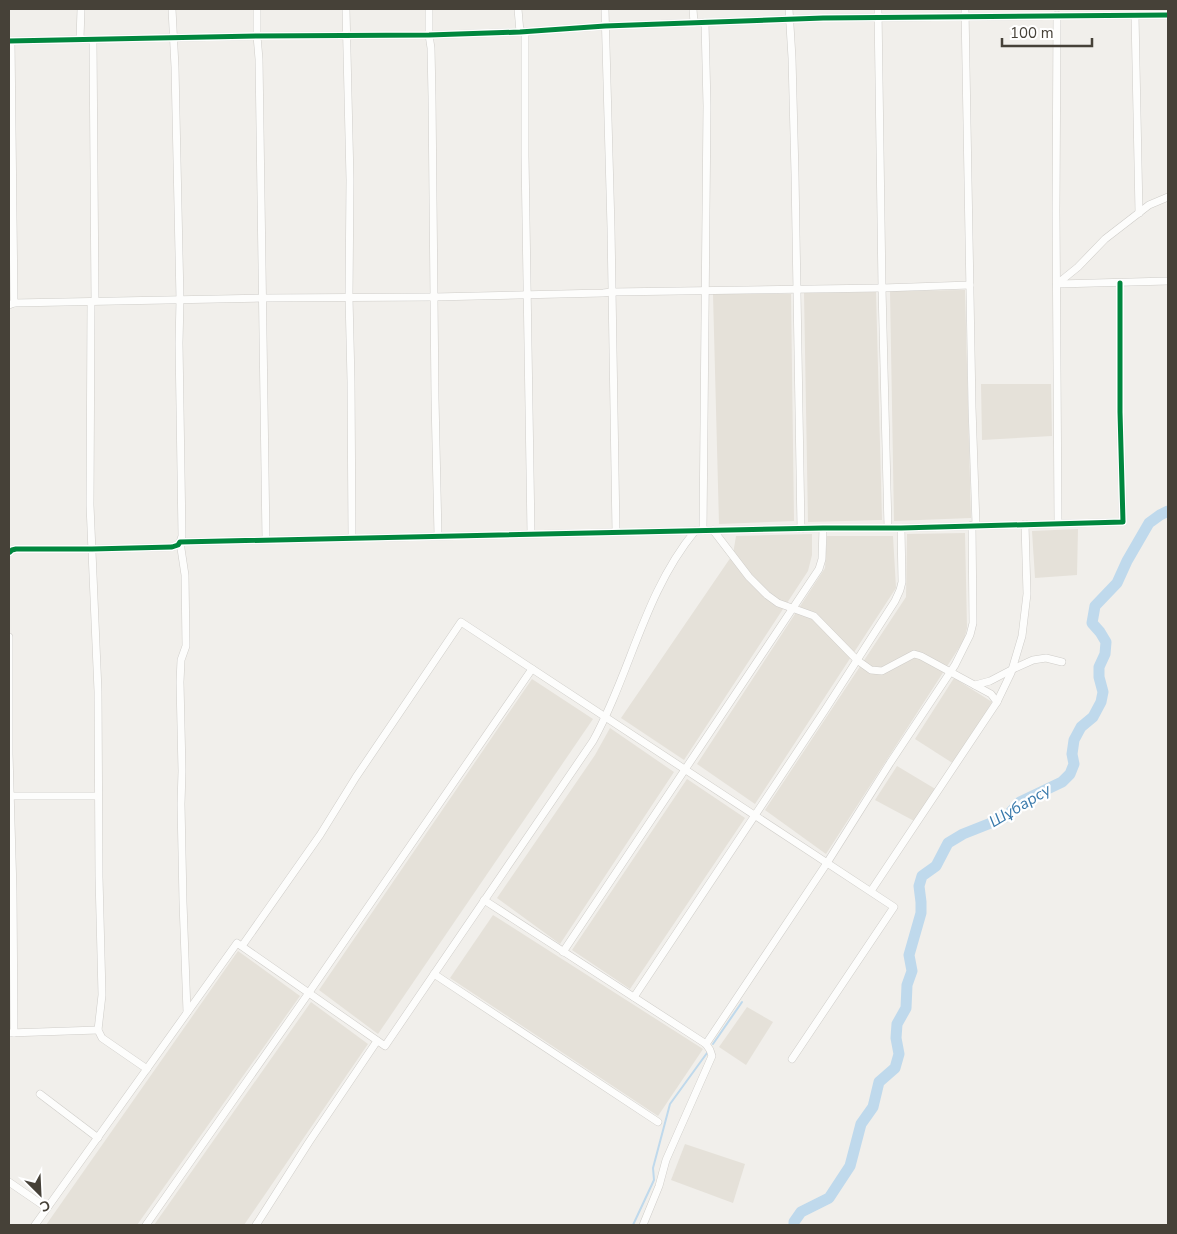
<svg xmlns="http://www.w3.org/2000/svg" width="1177" height="1234" font-family="'Nunito Sans',sans-serif">
  <style>
    .residential { fill: #e5e1d9 }
    .lines { fill: none; stroke-linecap: round; stroke-linejoin: round }
    .stream { stroke: #bfd9ec; stroke-width: 2 }
    .river { stroke: #bfd9ec; stroke-width: 11 }
    .street-casing { stroke: #cfcdc9; stroke-width: 8 }
    .street { stroke: #fdfdfc; stroke-width: 7 }
    .cycleway-casing { stroke: #fff; stroke-width: 8 }
    .cycleway { stroke: #00873e; stroke-width: 5 }
    .labels { text-anchor: middle; dominant-baseline: central; stroke-width: 4.5; stroke-linejoin: round; paint-order: stroke }
    .water-label { font-size: 16px; font-style: italic; fill: #3879ab; stroke: #fff }
  </style>
  <rect width="100%" height="100%" fill="#f1efeb"/>
  <!-- residential -->
  <g class="residential">
    <path d="M 965,290 L 971,518 L 894,521 L 890,291 Z"/>
    <path d="M 876,292 L 882,520 L 808,522 L 804,293 Z"/>
    <path d="M 713,294 L 791,294 L 794,521 L 719,524 Z"/>
    <path d="M 981,384 L 1051,384 L 1052,436 L 982,440 Z"/>
    <path d="M 1078,529 L 1077,575 L 1035,578 L 1032,531 Z"/>
    <path d="M 965,533 L 967,628 L 964,640 L 826,854 L 765,810 L 906,597 L 907,534 Z"/>
    <path d="M 812,534 L 812,555 L 808,571 L 684,760 L 621,718 L 733,554 L 736,536 Z"/>
    <path d="M 827,536 L 893,536 L 896,588 L 755,804 L 697,764 L 825,568 Z"/>
    <path d="M 954,678 L 992,702 L 954,764 L 915,739 Z"/>
    <path d="M 532,679 L 593,719 L 378,1034 L 319,990 Z"/>
    <path d="M 610,728 L 674,772 L 560,944 L 497,898 L 595,755 Z"/>
    <path d="M 897,766 L 937,790 L 916,822 L 875,800 Z"/>
    <path d="M 687,779 L 745,818 L 630,989 L 572,950 Z"/>
    <path d="M 493,915 L 703,1049 L 658,1116 L 450,978 Z"/>
    <path d="M 238,951 L 300,996 L 137,1225 L 46,1225 Z"/>
    <path d="M 311,1002 L 368,1044 L 244,1225 L 154,1225 Z"/>
    <path d="M 747,1007 L 773,1022 L 746,1065 L 719,1047 Z"/>
    <path d="M 685,1144 L 745,1164 L 733,1203 L 671,1180 Z"/>
  </g>
  <g class="lines">
    <!-- stream -->
    <g class="stream">
      <path d="M 713,1044 L 742,1002"/>
      <path d="M 633,1225 L 654,1180 L 653,1168 L 670,1104 L 707,1053"/>
    </g>
    <!-- river -->
    <path class="river" d="M 794,1225 L 794,1222 L 801,1212 L 829,1198 L 850,1166 L 861,1124 L 873,1107 L 879,1082 L 895,1068 L 899,1054 L 896,1038 L 897,1024 L 906,1008 L 907,985 L 912,971 L 909,955 L 921,913 L 921,902 L 919,886 L 922,876 L 936,866 L 948,843 L 963,834 L 1006,817 L 1020,802 L 1062,782 L 1070,774 L 1074,764 L 1072,754 L 1074,740 L 1081,727 L 1093,717 L 1101,702 L 1103,692 L 1099,677 L 1099,667 L 1105,654 L 1106,642 L 1100,632 L 1092,623 L 1095,606 L 1117,583 L 1127,561 L 1149,523 L 1160,515 L 1168,511"/>
    <!-- street casing -->
    <g class="street-casing">
      <g id="street">
        <path d="M 172,9 L 175,67 L 180,300 L 179,343 L 182,536 L 180,542 L 185,575 L 186,646 L 181,660 L 180,682 L 182,771 L 181,804 L 183,902 L 187,1012"/>
        <path d="M 257,9 L 257,36 L 259,59 L 266,540"/>
        <path d="M 346,9 L 350,180 L 349,297 L 351,381 L 352,538"/>
        <path d="M 429,9 L 429,35 L 431,48 L 432,97 L 435,398 L 438,536"/>
        <path d="M 518,9 L 520,32"/>
        <path d="M 605,9 L 611,228 L 616,532"/>
        <path d="M 693,9 L 694,23"/>
        <path d="M 789,9 L 792,58 L 795,174 L 801,529"/>
        <path d="M 878,9 L 882,288 L 888,528"/>
        <path d="M 965,9 L 972,407 L 976,525"/>
        <path d="M 1057,15 L 1056,211 L 1058,523"/>
        <path d="M 1135,15 L 1139,213"/>
        <path d="M 525,31 L 525,156 L 531,534"/>
        <path d="M 80,39 L 81,9"/>
        <path d="M 93,40 L 95,301"/>
        <path d="M 9,41 L 257,36 L 429,35 L 520,32 L 605,26 L 823,18 L 1168,15"/>
        <path d="M 11,41 L 14,303"/>
        <path d="M 1057,284 L 1078,267 L 1105,239 L 1149,205 L 1168,197"/>
        <path d="M 1058,284 L 1168,281"/>
        <path d="M 91,302 L 90,505 L 98,691 L 99,877 L 102,995 L 98,1030 L 102,1038 L 147,1069"/>
        <path d="M 9,305 L 14,303 L 264,298 L 434,297 L 603,293 L 612,292 L 882,288 L 970,285"/>
        <path d="M 713,530 L 749,577 L 767,595 L 778,603 L 814,616 L 857,660 L 871,670 L 882,671 L 914,654 L 921,656 L 991,694 L 997,702"/>
        <path d="M 703,531 L 707,106 L 705,22"/>
        <path d="M 10,552 L 12,550 L 16,549 L 92,549 L 172,547 L 178,545 L 180,542 L 823,528 L 901,528 L 1123,522 L 1120,412 L 1120,283"/>
        <path d="M 9,637 L 9,754 L 13,891 L 14,1033"/>
        <path d="M 975,685 L 990,681 L 1013,669 L 1033,660 L 1046,658 L 1062,662"/>
        <path d="M 9,796 L 98,796"/>
        <path d="M 871,891 L 997,702 L 1011,673 L 1022,636 L 1027,594 L 1025,524"/>
        <path d="M 484,900 L 706,1044 L 710,1050 L 712,1056 L 666,1160 L 659,1186 L 643,1225"/>
        <path d="M 242,946 L 320,835 L 356,777 L 461,622 L 894,907 L 792,1059"/>
        <path d="M 563,952 L 819,569 L 822,559 L 823,528"/>
        <path d="M 434,974 L 658,1122"/>
        <path d="M 634,997 L 825,710 L 895,601 L 900,590 L 902,582 L 901,528"/>
        <path d="M 9,1033 L 98,1030"/>
        <path d="M 706,1044 L 827,863 L 890,763 L 955,665 L 970,635 L 973,623 L 972,525"/>
        <path d="M 40,1094 L 98,1138"/>
        <path d="M 9,1182 L 47,1208"/>
        <path d="M 35,1225 L 237,943 L 385,1046 L 593,741 C 631,672 644,593 695,531"/>
        <path d="M 146,1225 L 308,994 L 532,669"/>
        <path d="M 256,1225 L 309,1142 L 377,1041"/>
      </g>
    </g>
    <!-- street -->
    <use href="#street" class="street"/>
    <!-- cycleway casing -->
    <g class="cycleway-casing">
      <g id="cycleway">
        <path d="M 9,41 L 257,36 L 429,35 L 520,32 L 605,26 L 823,18 L 1168,15"/>
        <path d="M 10,552 L 12,550 L 16,549 L 92,549 L 172,547 L 178,545 L 180,542 L 823,528 L 901,528 L 1123,522 L 1120,412 L 1120,283"/>
      </g>
    </g>
    <!-- cycleway -->
    <use href="#cycleway" class="cycleway"/>
  </g>
  <g class="labels">
    <!-- water labels -->
    <g class="water-label">
      <text transform="translate(1020 806) rotate(-31)">Шұбарсу</text>
    </g>
  </g>
  <!-- border -->
  <rect width="1177" height="1234" fill="none" stroke="#464138" stroke-width="20"/>
  <!-- north arrow -->
  <g transform="translate(40 1194) rotate(156)" stroke="#ffffff" stroke-width="4" paint-order="stroke">
  <path d="M0-4L9 19L0 12L-9 19Z" fill="#464138"/>
  <text y="-8" font-size="14" font-weight="bold" text-anchor="middle" fill="#464138">С</text>
  </g>
  <!-- scale -->
  <path d="M1002 38v8h90v-8" fill="none" stroke="#464138" stroke-width="2.5"/>
  <text x="1010" y="38" font-size="15" fill="#464138" stroke="#ffffff" stroke-width="4" paint-order="stroke">100 m</text>
</svg>
